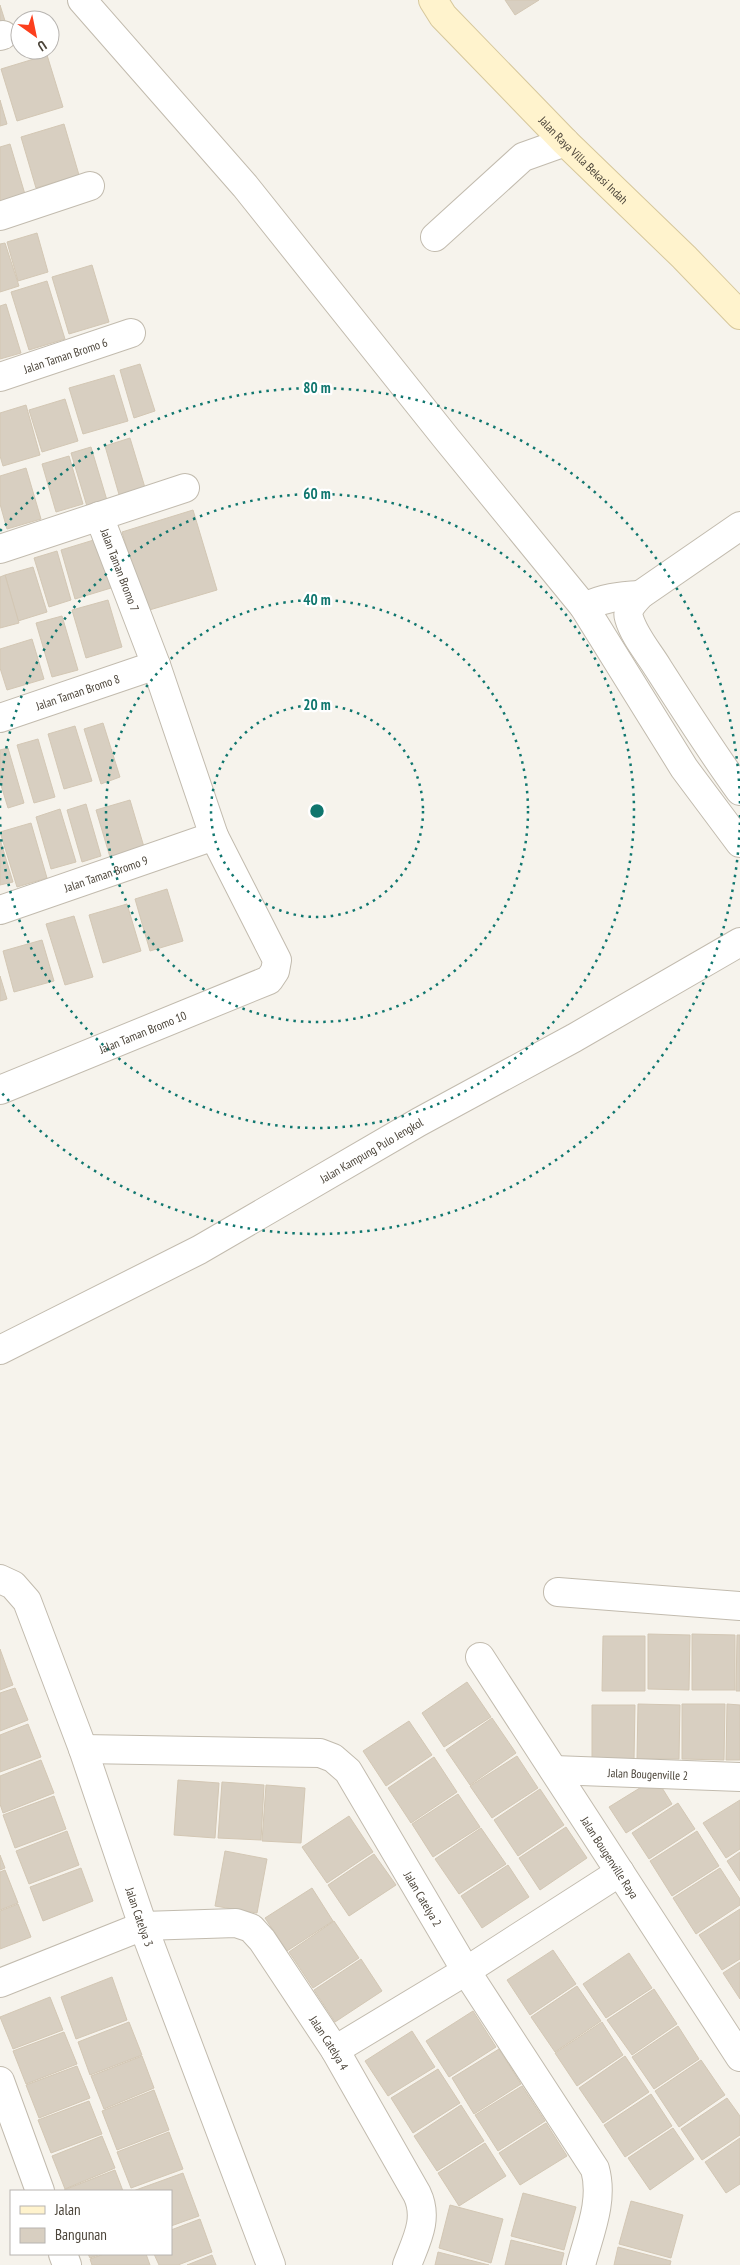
<svg xmlns="http://www.w3.org/2000/svg" width="740" height="2265" font-family="'PT Sans Narrow',sans-serif">
  <style>
    .building { fill: #d8cfc1; stroke: #d3c7b4 }
    .lines { fill: none; stroke-linecap: round; stroke-linejoin: round }
    .minor-casing { stroke: #c2bbae; stroke-width: 30 }
    .secondary-casing { stroke: #d6c79b; stroke-width: 30 }
    .minor { stroke: #fff; stroke-width: 28 }
    .secondary { stroke: #fff3cd; stroke-width: 28 }
    .ring { fill: none; stroke: #0f766e; stroke-width: 2.5; stroke-dasharray: 2.5 5 }
    .labels { text-anchor: middle; dominant-baseline: central; stroke-width: 4.5; stroke-linejoin: round; paint-order: stroke }
    .street-label { font-size: 12px; fill: #4b4439; stroke: #fff }
    .centre { fill: #0f766e; stroke: #fff; stroke-width: 2.5 }
    .ring-label { font-size: 15px; text-anchor: middle; font-weight: bold; fill: #0f766e; stroke: #fff; stroke-width: 4.5; stroke-linejoin: round; paint-order: stroke }
  </style>
  <rect width="100%" height="100%" fill="#f6f3ec"/>
  <!-- building -->
  <g class="building">
    <path d="M 505,0 L 539,0 L 515,15 Z"/>
    <path d="M 0,5 L 6,24 L 0,26 Z"/>
    <path d="M 47,55 L 63,107 L 17,121 L 1,69 Z"/>
    <path d="M 0,100 L 7,124 L 0,126 Z"/>
    <path d="M 64,124 L 79,175 L 36,188 L 21,137 Z"/>
    <path d="M 10,144 L 27,201 L 0,209 L 0,147 Z"/>
    <path d="M 37,233 L 48,272 L 18,281 L 7,242 Z"/>
    <path d="M 5,243 L 19,286 L 0,292 L 0,244 Z"/>
    <path d="M 92,265 L 109,322 L 69,334 L 52,277 Z"/>
    <path d="M 47,281 L 65,339 L 29,350 L 11,292 Z"/>
    <path d="M 6,304 L 21,353 L 0,359 L 0,306 Z"/>
    <path d="M 140,364 L 155,411 L 134,418 L 120,370 Z"/>
    <path d="M 114,375 L 128,421 L 83,434 L 69,388 Z"/>
    <path d="M 65,399 L 78,441 L 42,452 L 29,410 Z"/>
    <path d="M 26,405 L 40,455 L 3,466 L 0,456 L 0,413 Z"/>
    <path d="M 130,438 L 146,491 L 120,498 L 105,446 Z"/>
    <path d="M 91,447 L 109,507 L 89,513 L 71,453 Z"/>
    <path d="M 69,456 L 83,504 L 56,512 L 42,464 Z"/>
    <path d="M 26,468 L 41,519 L 7,529 L 0,504 L 0,476 Z"/>
    <path d="M 193,510 L 217,590 L 146,611 L 122,532 Z"/>
    <path d="M 97,539 L 111,588 L 75,599 L 61,550 Z"/>
    <path d="M 57,551 L 71,600 L 49,607 L 34,558 Z"/>
    <path d="M 33,567 L 47,612 L 18,621 L 5,575 Z"/>
    <path d="M 5,575 L 19,623 L 0,628 L 0,577 Z"/>
    <path d="M 108,600 L 122,647 L 86,658 L 72,610 Z"/>
    <path d="M 62,616 L 78,670 L 52,677 L 36,623 Z"/>
    <path d="M 32,639 L 44,679 L 7,690 L 0,668 L 0,649 Z"/>
    <path d="M 103,723 L 120,777 L 101,784 L 84,729 Z"/>
    <path d="M 75,726 L 92,781 L 64,789 L 48,734 Z"/>
    <path d="M 38,739 L 55,797 L 34,803 L 17,745 Z"/>
    <path d="M 8,748 L 24,803 L 8,808 L 0,782 L 0,750 Z"/>
    <path d="M 130,800 L 144,847 L 110,857 L 96,810 Z"/>
    <path d="M 86,804 L 101,856 L 82,862 L 67,810 Z"/>
    <path d="M 60,809 L 76,862 L 51,869 L 36,817 Z"/>
    <path d="M 31,823 L 47,878 L 17,887 L 0,832 Z"/>
    <path d="M 0,839 L 13,882 L 0,885 Z"/>
    <path d="M 167,889 L 183,941 L 150,951 L 135,899 Z"/>
    <path d="M 127,904 L 141,951 L 103,963 L 89,915 Z"/>
    <path d="M 74,916 L 93,977 L 65,985 L 46,924 Z"/>
    <path d="M 42,940 L 54,981 L 14,992 L 3,951 Z"/>
    <path d="M 0,976 L 7,999 L 0,1001 Z"/>
    <path d="M 648,1634 L 690,1635 L 689,1690 L 648,1689 Z"/>
    <path d="M 692,1634 L 735,1635 L 735,1690 L 692,1690 Z"/>
    <path d="M 737,1635 L 740,1635 L 740,1691 L 736,1691 Z"/>
    <path d="M 603,1636 L 645,1636 L 645,1691 L 602,1691 Z"/>
    <path d="M 0,1649 L 13,1685 L 0,1690 Z"/>
    <path d="M 467,1682 L 491,1717 L 444,1747 L 422,1713 Z"/>
    <path d="M 15,1688 L 28,1720 L 0,1731 L 0,1693 Z"/>
    <path d="M 638,1704 L 680,1705 L 679,1759 L 637,1759 Z"/>
    <path d="M 682,1704 L 725,1704 L 724,1760 L 682,1759 Z"/>
    <path d="M 727,1704 L 740,1705 L 740,1760 L 726,1760 Z"/>
    <path d="M 592,1705 L 635,1705 L 634,1761 L 592,1761 Z"/>
    <path d="M 492,1718 L 516,1753 L 470,1785 L 446,1750 Z"/>
    <path d="M 409,1721 L 432,1755 L 386,1786 L 363,1751 Z"/>
    <path d="M 28,1724 L 41,1757 L 0,1772 L 0,1735 Z"/>
    <path d="M 517,1756 L 538,1788 L 492,1818 L 470,1786 Z"/>
    <path d="M 434,1757 L 457,1792 L 411,1823 L 388,1788 Z"/>
    <path d="M 41,1760 L 54,1793 L 3,1813 L 0,1804 L 0,1776 Z"/>
    <path d="M 656,1778 L 672,1804 L 626,1833 L 609,1807 Z"/>
    <path d="M 178,1780 L 219,1783 L 215,1838 L 174,1835 Z"/>
    <path d="M 222,1782 L 264,1785 L 261,1840 L 218,1838 Z"/>
    <path d="M 266,1785 L 305,1788 L 301,1843 L 262,1841 Z"/>
    <path d="M 540,1789 L 564,1825 L 518,1856 L 494,1820 Z"/>
    <path d="M 458,1794 L 480,1827 L 433,1857 L 412,1824 Z"/>
    <path d="M 54,1796 L 66,1829 L 15,1848 L 3,1815 Z"/>
    <path d="M 740,1800 L 740,1849 L 726,1858 L 703,1823 Z"/>
    <path d="M 678,1803 L 695,1829 L 649,1859 L 632,1833 Z"/>
    <path d="M 349,1816 L 373,1852 L 327,1883 L 302,1847 Z"/>
    <path d="M 566,1827 L 587,1858 L 540,1890 L 519,1858 Z"/>
    <path d="M 481,1828 L 506,1864 L 459,1894 L 435,1859 Z"/>
    <path d="M 67,1831 L 79,1865 L 29,1884 L 16,1851 Z"/>
    <path d="M 697,1831 L 719,1866 L 672,1896 L 650,1861 Z"/>
    <path d="M 225,1851 L 267,1859 L 257,1913 L 215,1906 Z"/>
    <path d="M 740,1852 L 740,1881 L 727,1861 Z"/>
    <path d="M 374,1854 L 396,1885 L 349,1916 L 328,1885 Z"/>
    <path d="M 0,1855 L 5,1868 L 0,1870 Z"/>
    <path d="M 508,1865 L 529,1897 L 482,1928 L 461,1896 Z"/>
    <path d="M 81,1868 L 93,1901 L 43,1921 L 30,1887 Z"/>
    <path d="M 720,1868 L 740,1899 L 740,1905 L 696,1934 L 673,1898 Z"/>
    <path d="M 5,1870 L 18,1903 L 0,1910 L 0,1872 Z"/>
    <path d="M 312,1888 L 333,1921 L 287,1951 L 265,1918 Z"/>
    <path d="M 18,1904 L 31,1937 L 0,1949 L 0,1911 Z"/>
    <path d="M 740,1909 L 740,1959 L 722,1970 L 699,1935 Z"/>
    <path d="M 334,1921 L 359,1958 L 313,1988 L 289,1952 Z"/>
    <path d="M 553,1950 L 576,1984 L 530,2015 L 507,1980 Z"/>
    <path d="M 629,1953 L 652,1988 L 606,2018 L 583,1984 Z"/>
    <path d="M 361,1959 L 382,1991 L 335,2022 L 314,1990 Z"/>
    <path d="M 740,1962 L 740,1999 L 723,1973 Z"/>
    <path d="M 112,1977 L 127,2020 L 76,2039 L 61,1997 Z"/>
    <path d="M 577,1986 L 601,2021 L 555,2052 L 531,2017 Z"/>
    <path d="M 654,1989 L 677,2024 L 632,2055 L 607,2020 Z"/>
    <path d="M 50,1997 L 63,2030 L 13,2049 L 0,2017 Z"/>
    <path d="M 473,2011 L 496,2047 L 449,2077 L 426,2041 Z"/>
    <path d="M 129,2022 L 142,2055 L 90,2075 L 78,2042 Z"/>
    <path d="M 602,2022 L 623,2055 L 577,2086 L 555,2053 Z"/>
    <path d="M 678,2026 L 699,2059 L 654,2089 L 632,2057 Z"/>
    <path d="M 412,2031 L 435,2067 L 388,2096 L 365,2061 Z"/>
    <path d="M 64,2032 L 77,2064 L 26,2084 L 13,2051 Z"/>
    <path d="M 499,2049 L 521,2084 L 474,2114 L 452,2078 Z"/>
    <path d="M 142,2056 L 154,2088 L 104,2109 L 91,2076 Z"/>
    <path d="M 625,2056 L 649,2092 L 603,2123 L 579,2088 Z"/>
    <path d="M 701,2060 L 725,2095 L 679,2127 L 655,2091 Z"/>
    <path d="M 77,2066 L 90,2098 L 39,2118 L 26,2085 Z"/>
    <path d="M 438,2069 L 460,2103 L 413,2133 L 391,2098 Z"/>
    <path d="M 522,2086 L 545,2121 L 498,2151 L 475,2115 Z"/>
    <path d="M 154,2090 L 169,2130 L 117,2150 L 102,2111 Z"/>
    <path d="M 651,2094 L 672,2126 L 625,2157 L 604,2125 Z"/>
    <path d="M 727,2098 L 740,2116 L 740,2135 L 702,2160 L 681,2129 Z"/>
    <path d="M 89,2101 L 102,2134 L 51,2153 L 38,2120 Z"/>
    <path d="M 461,2105 L 484,2141 L 437,2171 L 414,2136 Z"/>
    <path d="M 546,2123 L 567,2156 L 520,2185 L 499,2153 Z"/>
    <path d="M 673,2128 L 694,2159 L 650,2190 L 628,2158 Z"/>
    <path d="M 169,2132 L 183,2169 L 131,2188 L 117,2152 Z"/>
    <path d="M 102,2136 L 115,2168 L 65,2189 L 52,2156 Z"/>
    <path d="M 740,2138 L 740,2184 L 726,2193 L 705,2162 Z"/>
    <path d="M 485,2143 L 506,2176 L 459,2206 L 438,2173 Z"/>
    <path d="M 115,2170 L 123,2191 L 65,2191 L 64,2190 Z"/>
    <path d="M 183,2173 L 199,2216 L 171,2226 L 171,2191 L 133,2191 Z"/>
    <path d="M 523,2193 L 576,2207 L 564,2250 L 511,2236 Z"/>
    <path d="M 631,2201 L 683,2215 L 671,2258 L 619,2244 Z"/>
    <path d="M 450,2205 L 503,2219 L 491,2263 L 439,2248 Z"/>
    <path d="M 200,2219 L 212,2252 L 178,2265 L 159,2265 L 154,2254 L 171,2254 L 171,2230 Z"/>
    <path d="M 511,2240 L 564,2253 L 561,2265 L 505,2265 Z"/>
    <path d="M 618,2247 L 671,2261 L 670,2265 L 614,2265 Z"/>
    <path d="M 438,2252 L 489,2265 L 435,2265 Z"/>
    <path d="M 88,2254 L 101,2254 L 90,2258 Z"/>
    <path d="M 104,2254 L 146,2254 L 150,2265 L 92,2265 L 90,2259 Z"/>
    <path d="M 212,2255 L 216,2265 L 187,2265 Z"/>
  </g>
  <g class="lines">
    <!-- minor casing -->
    <g class="minor-casing">
      <g id="minor">
        <path d="M 82,0 L 245,186 L 446,438 L 584,607 L 684,768 L 740,843"/>
        <path d="M 0,36 L 3,35"/>
        <path d="M 0,216 L 90,186"/>
        <path d="M 435,237 L 523,157 L 565,142"/>
        <path id="s1" d="M 0,377 L 131,333"/>
        <path d="M 740,526 L 640,595 C 634,602 626,609 629,618 C 634,636 649,653 658,668 C 685,710 711,751 740,791"/>
        <path d="M 0,549 L 185,488"/>
        <path d="M 584,607 C 603,598 619,596 640,595"/>
        <path id="s2" d="M 0,718 L 156,665"/>
        <path id="s3" d="M 0,910 L 214,836"/>
        <path id="s4" d="M 0,1090 L 269,980 L 275,971 L 277,960 L 214,836 L 156,665 L 99,516"/>
        <path id="s5" d="M 0,1350 L 199,1250 L 419,1122 L 574,1038 L 740,942"/>
        <path id="s6" d="M 0,1579 L 13,1585 L 27,1601 L 83,1749 L 143,1926 L 271,2265"/>
        <path d="M 558,1592 L 740,1606"/>
        <path id="s7" d="M 480,1657 L 740,2057"/>
        <path id="s8" d="M 83,1749 L 320,1753 L 333,1758 L 348,1771 L 466,1971 L 595,2169 C 604,2201 589,2234 581,2265"/>
        <path id="s9" d="M 554,1770 L 740,1777"/>
        <path id="s10" d="M 0,1983 L 143,1926 L 236,1923 L 251,1928 L 262,1940 L 335,2050 L 417,2194 C 429,2219 416,2241 407,2265"/>
        <path d="M 335,2050 L 466,1971 L 620,1872"/>
        <path d="M 0,2081 L 40,2191"/>
        <path d="M 63,2254 L 67,2265"/>
      </g>
    </g>
    <!-- secondary casing -->
    <g class="secondary-casing">
      <g id="secondary">
        <path id="s11" d="M 433,0 L 443,16 L 565,142 L 684,257 L 740,315"/>
      </g>
    </g>
    <!-- minor -->
    <use href="#minor" class="minor"/>
    <!-- secondary -->
    <use href="#secondary" class="secondary"/>
  </g>
  <!-- distance rings -->
  <g class="ring">
    <circle cx="317" cy="811" r="106"/>
    <circle cx="317" cy="811" r="211"/>
    <path d="M0 808A317 317 0 1 1 0 814"/>
    <path d="M740 815A423 423 0 0 1 0 1091M0 531A423 423 0 0 1 740 807"/>
  </g>
  <g class="labels">
    <!-- street labels -->
    <g class="street-label">
      <text stroke="none"><textPath href="#s11" startOffset="220">Jalan Raya Villa Bekasi Indah</textPath></text>
      <text stroke="none"><textPath href="#s1" startOffset="69">Jalan Taman Bromo 6</textPath></text>
      <text transform="translate(120 570) rotate(69)">Jalan Taman Bromo 7</text>
      <text stroke="none"><textPath href="#s2" startOffset="82">Jalan Taman Bromo 8</textPath></text>
      <text stroke="none"><textPath href="#s3" startOffset="112">Jalan Taman Bromo 9</textPath></text>
      <text stroke="none"><textPath href="#s4" startOffset="154">Jalan Taman Bromo 10</textPath></text>
      <text stroke="none"><textPath href="#s5" startOffset="422">Jalan Kampung Pulo Jengkol</textPath></text>
      <text stroke="none"><textPath href="#s9" startOffset="94">Jalan Bougenville 2</textPath></text>
      <text stroke="none"><textPath href="#s7" startOffset="239">Jalan Bougenville Raya</textPath></text>
      <text stroke="none"><textPath href="#s8" startOffset="419">Jalan Catelya 2</textPath></text>
      <text stroke="none"><textPath href="#s6" startOffset="371">Jalan Catelya 3</textPath></text>
      <text stroke="none"><textPath href="#s10" startOffset="402">Jalan Catelya 4</textPath></text>
    </g>
  </g>
  <circle cx="317" cy="811" r="8" class="centre"/>
  <g class="ring-label">
    <text x="317" y="393">80 m</text>
    <text x="317" y="499">60 m</text>
    <text x="317" y="605">40 m</text>
    <text x="317" y="710">20 m</text>
  </g>
  <!-- legend -->
  <rect x="10" y="2190" width="162" height="65" fill="#ffffff" stroke="#b7b4b0"/>
  <rect x="20" y="2206" width="25" height="8" fill="#fff3cd" stroke="#b7b4b0"/>
  <text x="55" y="2215" font-size="15" fill="#4b4439">Jalan</text>
  <rect x="20" y="2228" width="25" height="15" fill="#d8cfc1" stroke="#b7b4b0"/>
  <text x="55" y="2240" font-size="15" fill="#4b4439">Bangunan</text>
  <!-- north arrow -->
  <g transform="translate(35 35) rotate(147)"><circle r="24" fill="#ffffff" stroke="#b7b4b0"/>
  <path d="M0-4L9 19L0 12L-9 19Z" fill="#fc3f1d"/>
  <text y="-8" font-size="14" font-weight="bold" text-anchor="middle" fill="#4b4439">U</text>
  </g>
</svg>
